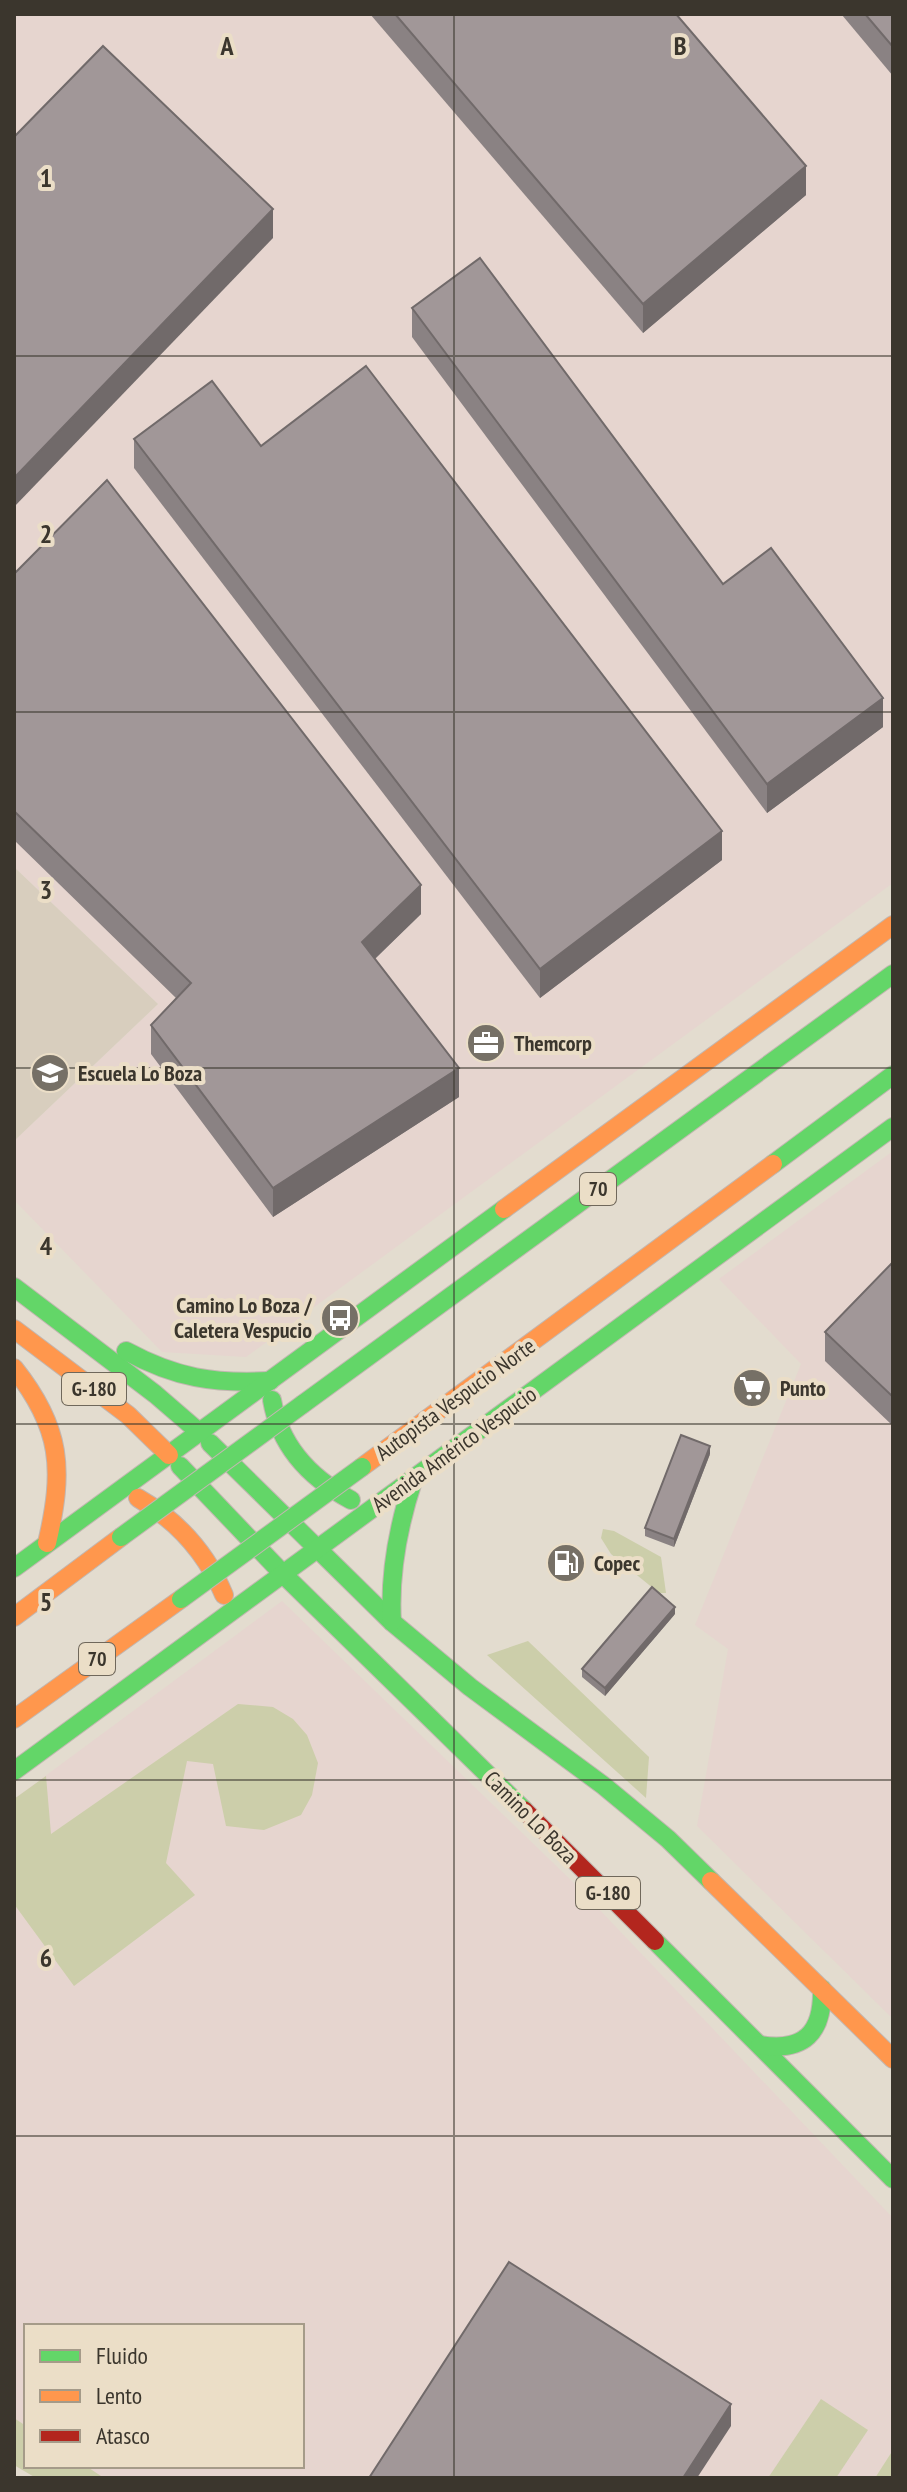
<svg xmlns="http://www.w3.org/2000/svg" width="907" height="2492" font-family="'PT Sans Narrow',sans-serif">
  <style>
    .industrial { fill: #e6d5cf; fill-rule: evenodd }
    .education { fill: #d8cebe }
    .green { fill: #ccceaa }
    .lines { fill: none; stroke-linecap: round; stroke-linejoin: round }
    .fast-casing { stroke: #c2b7b1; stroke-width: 20 }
    .slow-casing { stroke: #c2b7b1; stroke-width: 20 }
    .jam-casing { stroke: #c2b7b1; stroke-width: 20 }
    .fast { stroke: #63d668; stroke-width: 18 }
    .slow { stroke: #ff974d; stroke-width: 18 }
    .jam { stroke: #b3261e; stroke-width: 18 }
    .fast-bridge-casing { stroke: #c2b7b1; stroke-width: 20; stroke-linecap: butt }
    .fast-bridge { stroke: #63d668; stroke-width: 18 }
    .wall { fill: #8a8283 }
    .shaded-wall { fill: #716a6a }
    .building { fill: #a19798; stroke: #716a6a; stroke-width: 2 }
    .grid { fill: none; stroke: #3b362d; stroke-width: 2; stroke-opacity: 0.55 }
    .labels { text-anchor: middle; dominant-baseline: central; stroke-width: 8; stroke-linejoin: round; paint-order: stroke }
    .shield { fill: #ebdec7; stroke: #70685b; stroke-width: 2 }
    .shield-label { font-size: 20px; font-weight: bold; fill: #3b362d }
    .poi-label { font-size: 22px; font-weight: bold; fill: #3b362d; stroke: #ebdec7; text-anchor: start }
    .street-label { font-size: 22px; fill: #3b362d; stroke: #ebdec7 }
    .grid-label { font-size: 26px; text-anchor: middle; font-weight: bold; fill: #3b362d; stroke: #ebdec7; stroke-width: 8; stroke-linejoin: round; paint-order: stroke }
  </style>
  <rect width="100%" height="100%" fill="#e3dccf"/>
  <!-- industrial -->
  <g class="industrial">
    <path d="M 14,14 L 893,14 L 893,883 L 246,1357 L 162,1352 L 14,1200 L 14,1141 L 158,1004 L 14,867 Z"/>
    <path d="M 893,1151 L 893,2019 L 697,1826 L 728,1649 L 695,1625 L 801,1364 L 719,1279 Z"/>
    <path d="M 282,1601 L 577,1886 L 893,2218 L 893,2450 L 875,2478 L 36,2478 L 14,2465 L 14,1799 ZM 26,2326 L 302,2326 L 302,2466 L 26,2466 Z"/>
  </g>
  <!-- education -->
  <path class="education" d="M 14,867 L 158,1004 L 14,1141 Z"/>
  <!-- green -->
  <g class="green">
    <path d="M 603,1529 L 614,1531 L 661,1557 L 666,1593 L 659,1593 L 611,1554 L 601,1538 Z"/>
    <path d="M 528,1641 L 649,1757 L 646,1798 L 487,1655 Z"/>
    <path d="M 238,1704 L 273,1707 L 293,1719 L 307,1735 L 318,1763 L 312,1795 L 301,1815 L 264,1830 L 226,1826 L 213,1764 L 187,1761 L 166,1863 L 195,1895 L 74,1986 L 14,1904 L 14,1799 L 46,1776 L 51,1834 Z"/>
    <path d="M 821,2399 L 868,2430 L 836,2478 L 768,2478 Z"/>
    <path d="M 14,2418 L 26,2426 L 26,2466 L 86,2466 L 104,2478 L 36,2478 L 14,2465 Z"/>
    <path d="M 893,2450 L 893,2478 L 875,2478 Z"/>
  </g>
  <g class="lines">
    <!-- fast casing -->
    <g class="fast-casing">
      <g id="fast">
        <path d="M 773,1164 L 893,1075"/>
        <path d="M 14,1287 L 155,1394 L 199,1432"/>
        <path d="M 126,1351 C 176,1378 214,1384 270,1381"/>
        <path d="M 272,1400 C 280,1447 310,1478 351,1500"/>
        <path d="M 303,1404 L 893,974"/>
        <path d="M 210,1443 L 392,1622 L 470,1687 L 604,1786 L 668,1839 L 711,1881"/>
        <path d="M 180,1466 L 283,1574 L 524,1810"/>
        <path d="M 14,1568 L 504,1209"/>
        <path d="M 392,1622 C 389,1572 398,1526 414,1478"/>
        <path d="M 14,1771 L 893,1127"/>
        <path d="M 655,1941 L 893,2179"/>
        <path d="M 760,2045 C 804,2052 823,2033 822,1989"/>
      </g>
    </g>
    <!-- slow casing -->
    <g class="slow-casing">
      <g id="slow">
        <path d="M 504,1209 L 893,925"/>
        <path d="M 14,1329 L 128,1415 L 169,1455"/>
        <path d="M 14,1368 C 62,1428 64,1470 47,1543"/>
        <path d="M 362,1467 L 773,1164"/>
        <path d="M 138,1498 C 178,1521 206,1552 224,1595"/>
        <path d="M 14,1617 L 121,1537"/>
        <path d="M 14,1719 L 181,1599"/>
        <path d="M 711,1881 L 893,2059"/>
      </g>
    </g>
    <!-- jam casing -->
    <g class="jam-casing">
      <path id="jam" d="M 524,1810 L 655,1941"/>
    </g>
    <!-- fast -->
    <use href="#fast" class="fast"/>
    <!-- slow -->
    <use href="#slow" class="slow"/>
    <!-- jam -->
    <use href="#jam" class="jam"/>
    <!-- fast-bridge casing -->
    <g class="fast-bridge-casing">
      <g id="fast-bridge">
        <path d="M 121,1537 L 303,1404"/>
        <path d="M 181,1599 L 362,1467"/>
      </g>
    </g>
    <!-- fast-bridge -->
    <use href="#fast-bridge" class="fast-bridge"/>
  </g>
  <!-- wall -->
  <g class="wall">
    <path d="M 370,14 L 676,14 L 806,195 L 643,333 Z"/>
    <path d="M 842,14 L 893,14 L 893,76 L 842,15 Z"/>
    <path d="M 412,308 L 723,584 L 883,727 L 767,813 L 412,337 Z"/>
    <path d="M 134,439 L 722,860 L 540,998 L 134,468 Z"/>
    <path d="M 14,574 L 421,914 L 375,959 L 459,1097 L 273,1217 L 151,1054 L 151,1025 L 176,998 L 14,840 Z"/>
    <path d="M 893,1262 L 893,1426 L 825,1361 L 825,1332 Z"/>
    <path d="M 710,1454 L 674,1547 L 645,1536 L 645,1528 Z"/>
    <path d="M 675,1614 L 605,1696 L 582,1677 L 582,1669 Z"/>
  </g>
  <!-- shaded-wall -->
  <g class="shaded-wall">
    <path d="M 806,166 L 806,195 L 643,333 L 643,304 Z"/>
    <path d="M 273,209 L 273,238 L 14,507 L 14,478 Z"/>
    <path d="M 883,698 L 883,727 L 767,813 L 767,784 Z"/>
    <path d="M 722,831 L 722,860 L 540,998 L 540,969 Z"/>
    <path d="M 421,885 L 421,914 L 362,971 L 362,942 Z"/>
    <path d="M 459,1068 L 459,1097 L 273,1217 L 273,1188 Z"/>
    <path d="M 710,1446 L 710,1454 L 674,1547 L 674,1539 Z"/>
    <path d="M 675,1607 L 675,1614 L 605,1696 L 605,1688 Z"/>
    <path d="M 731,2404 L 731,2426 L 697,2478 L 683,2478 Z"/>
  </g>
  <!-- building -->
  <g class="building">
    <path d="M 395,14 L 676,14 L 806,166 L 643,304 Z"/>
    <path d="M 865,14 L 893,14 L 893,47 Z"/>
    <path d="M 103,46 L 273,209 L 14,478 L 14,137 Z"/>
    <path d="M 480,258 L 723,584 L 771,548 L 883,698 L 767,784 L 412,308 Z"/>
    <path d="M 366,366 L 722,831 L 540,969 L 134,439 L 212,381 L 261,446 Z"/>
    <path d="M 107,480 L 421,885 L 362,942 L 459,1068 L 273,1188 L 151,1025 L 191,983 L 14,811 L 14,574 Z"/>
    <path d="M 893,1262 L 893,1397 L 825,1332 Z"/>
    <path d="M 681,1435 L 710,1446 L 674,1539 L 645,1528 Z"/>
    <path d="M 652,1587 L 675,1607 L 605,1688 L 582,1669 Z"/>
    <path d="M 509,2262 L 731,2404 L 683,2478 L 369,2478 Z"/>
  </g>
  <!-- grid -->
  <path class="grid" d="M 454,14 L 454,2478M 14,356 L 893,356M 14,712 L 893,712M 14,1068 L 893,1068M 14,1424 L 893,1424M 14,1780 L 893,1780M 14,2136 L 893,2136"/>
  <!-- icons -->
  <defs>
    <g id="office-disc" transform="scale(2)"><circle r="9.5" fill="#767066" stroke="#ebdec7"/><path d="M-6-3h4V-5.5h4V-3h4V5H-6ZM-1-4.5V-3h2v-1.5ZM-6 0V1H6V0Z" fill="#fff"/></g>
    <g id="school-disc" transform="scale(2)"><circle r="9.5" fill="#767066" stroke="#ebdec7"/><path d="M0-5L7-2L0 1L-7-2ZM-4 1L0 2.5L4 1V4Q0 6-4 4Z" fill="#fff"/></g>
    <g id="bus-disc" transform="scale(2)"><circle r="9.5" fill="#767066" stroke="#ebdec7"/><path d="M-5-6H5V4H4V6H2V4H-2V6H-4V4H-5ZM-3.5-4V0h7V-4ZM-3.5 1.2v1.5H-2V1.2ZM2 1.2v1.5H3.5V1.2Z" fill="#fff"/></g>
    <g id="supermarket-disc" transform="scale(2)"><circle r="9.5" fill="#767066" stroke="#ebdec7"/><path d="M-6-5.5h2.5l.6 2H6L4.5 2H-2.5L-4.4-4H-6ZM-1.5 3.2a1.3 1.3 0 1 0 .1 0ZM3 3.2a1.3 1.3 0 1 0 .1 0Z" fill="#fff"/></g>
    <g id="fuel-disc" transform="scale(2)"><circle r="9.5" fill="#767066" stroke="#ebdec7"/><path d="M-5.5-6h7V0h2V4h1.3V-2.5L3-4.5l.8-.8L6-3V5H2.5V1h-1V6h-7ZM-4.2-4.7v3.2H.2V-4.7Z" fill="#fff"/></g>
  </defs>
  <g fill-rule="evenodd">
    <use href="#office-disc" x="486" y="1043"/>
    <use href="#school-disc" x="50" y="1073"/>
    <use href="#bus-disc" x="340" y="1318"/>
    <use href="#supermarket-disc" x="752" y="1388"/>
    <use href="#fuel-disc" x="566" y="1563"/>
  </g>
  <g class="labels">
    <!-- shield labels -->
    <g class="shield">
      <rect x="580" y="1173" width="36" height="32" rx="6"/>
      <rect x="62" y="1373" width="64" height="32" rx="6"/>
      <rect x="79" y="1643" width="36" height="32" rx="6"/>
      <rect x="576" y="1877" width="64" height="32" rx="6"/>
    </g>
    <g class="shield-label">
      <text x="598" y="1189">70</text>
      <text x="94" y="1389">G-180</text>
      <text x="97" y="1659">70</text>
      <text x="608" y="1893">G-180</text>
    </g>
    <!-- poi labels -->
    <g class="poi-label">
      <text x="514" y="1043">Themcorp</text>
      <text x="78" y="1073">Escuela Lo Boza</text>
      <text x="312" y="1305" text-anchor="end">Camino Lo Boza /<tspan x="312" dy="25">Caletera Vespucio</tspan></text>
      <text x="780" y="1388">Punto</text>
      <text x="594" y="1563">Copec</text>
    </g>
    <!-- street labels -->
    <g class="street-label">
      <text transform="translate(455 1399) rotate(-36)">Autopista Vespucio Norte</text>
      <text transform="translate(454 1449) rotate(-36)">Avenida Américo Vespucio</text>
      <text transform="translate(531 1817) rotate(45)">Camino Lo Boza</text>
    </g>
  </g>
  <g class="grid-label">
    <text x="227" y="55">A</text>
    <text x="680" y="55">B</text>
    <text x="46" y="187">1</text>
    <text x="46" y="543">2</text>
    <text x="46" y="899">3</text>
    <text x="46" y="1255">4</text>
    <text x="46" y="1611">5</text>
    <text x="46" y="1967">6</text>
  </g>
  <!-- border -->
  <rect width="907" height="2492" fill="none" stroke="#3b362d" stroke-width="32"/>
  <!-- legend -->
  <rect x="24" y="2324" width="280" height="144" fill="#ebdec7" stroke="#a59b89" stroke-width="2"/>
  <rect x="40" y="2350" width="40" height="12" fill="#63d668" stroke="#a59b89" stroke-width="2"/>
  <text x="96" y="2364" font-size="24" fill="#3b362d">Fluido</text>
  <rect x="40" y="2390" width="40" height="12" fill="#ff974d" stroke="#a59b89" stroke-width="2"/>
  <text x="96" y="2404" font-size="24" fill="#3b362d">Lento</text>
  <rect x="40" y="2430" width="40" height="12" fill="#b3261e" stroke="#a59b89" stroke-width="2"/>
  <text x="96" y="2444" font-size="24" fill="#3b362d">Atasco</text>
</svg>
